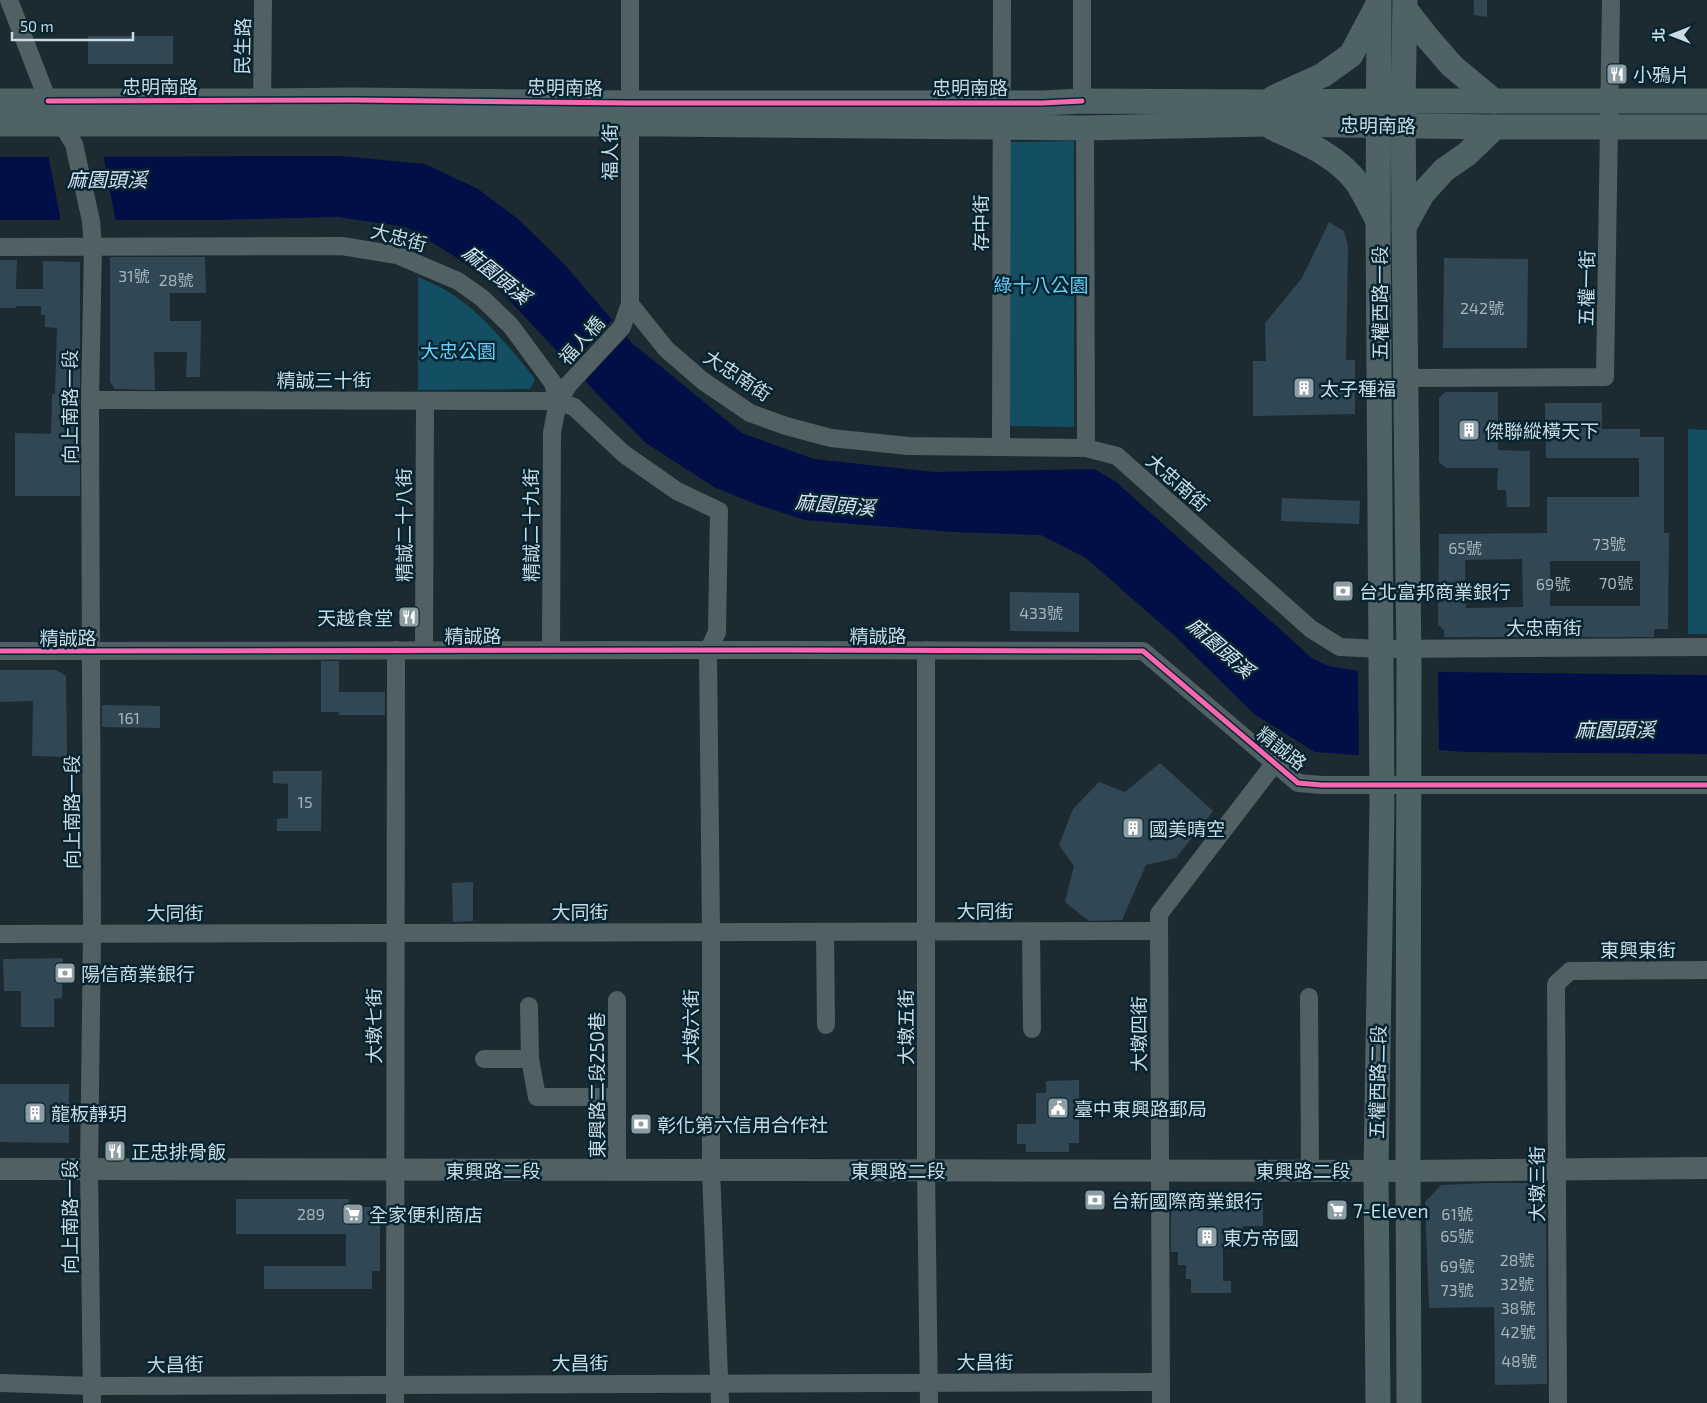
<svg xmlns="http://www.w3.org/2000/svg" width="1707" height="1403" font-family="'Exo 2','Noto Sans TC',sans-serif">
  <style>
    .green { fill: #144e62 }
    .water { fill: #020e46 }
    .pier { fill: #1b2b31 }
    .building { fill: #324754; fill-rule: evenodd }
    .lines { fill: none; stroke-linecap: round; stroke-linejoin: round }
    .minor { stroke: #516063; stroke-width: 18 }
    .tertiary { stroke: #516063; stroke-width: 22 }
    .secondary { stroke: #4f6266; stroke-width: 25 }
    .cycleway-casing { stroke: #072530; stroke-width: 8 }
    .cycleway { stroke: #f766af; stroke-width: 5 }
    .labels { text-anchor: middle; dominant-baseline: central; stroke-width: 5; stroke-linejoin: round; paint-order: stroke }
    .number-label { font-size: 16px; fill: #a4b5be }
    .street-label { font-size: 19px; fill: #cadae2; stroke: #072530 }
    .poi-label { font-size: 19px; fill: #cadae2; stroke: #072530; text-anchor: start }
    .park-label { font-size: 19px; fill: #66cef9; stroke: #072530 }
    .water-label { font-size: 20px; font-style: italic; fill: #d9e3f6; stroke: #072530 }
  </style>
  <rect width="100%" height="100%" fill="#1b2b31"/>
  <!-- green -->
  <g class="green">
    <path d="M 1074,141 L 1074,427 L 1010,426 L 1008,142 Z"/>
    <path d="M 418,277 C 429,282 441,287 452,294 C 485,316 510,348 535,379 L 530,389 L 418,390 Z"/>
    <path d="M 1688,429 L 1707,430 L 1707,634 L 1688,634 Z"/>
  </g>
  <!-- water -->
  <path class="water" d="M 341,156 L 425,164 L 478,189 L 518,219 L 564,264 L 632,343 L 742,433 L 814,459 L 934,472 L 1094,469 L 1115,481 L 1313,659 L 1329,666 L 1358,671 L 1707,675 L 1707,754 L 1465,752 L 1439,750 L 1356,755 L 1315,752 L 1254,714 L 1177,638 L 1086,558 L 1041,535 L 953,532 L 805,520 L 758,505 L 714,487 L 646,443 L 601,398 L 492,282 L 448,252 L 406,227 L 338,217 L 213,220 L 0,220 L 0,157 Z"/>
  <!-- pier -->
  <g class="pier">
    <path d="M 48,154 L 103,154 L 116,222 L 61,222 Z"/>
    <path d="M 612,320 L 628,335 L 583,383 L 568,367 Z"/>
    <path d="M 1358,669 L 1438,669 L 1439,752 L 1359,757 Z"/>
  </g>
  <!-- building -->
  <g class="building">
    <path d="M 1474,0 L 1487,0 L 1487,17 L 1474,15 Z"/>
    <rect x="88" y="36" width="85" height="28"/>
    <path d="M 1329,222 L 1344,231 L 1348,246 L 1346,360 L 1355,360 L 1355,414 L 1253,416 L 1253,361 L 1266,361 L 1265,323 L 1302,278 Z"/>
    <path d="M 110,257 L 205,257 L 206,293 L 170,293 L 170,321 L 201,321 L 200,377 L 186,377 L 187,352 L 154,352 L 155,390 L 115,389 L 110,382 Z"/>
    <path d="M 1444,258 L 1528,259 L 1527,348 L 1443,348 Z"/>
    <path d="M 0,260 L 17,260 L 16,289 L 43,289 L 43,261 L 80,262 L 80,496 L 15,496 L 15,433 L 51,434 L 52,394 L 55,394 L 57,328 L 45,327 L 45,315 L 41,315 L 41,306 L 16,306 L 16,308 L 0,308 Z"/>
    <path d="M 1445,392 L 1498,392 L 1498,450 L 1530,451 L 1530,507 L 1507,507 L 1506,490 L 1497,490 L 1498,468 L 1446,468 L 1439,462 L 1439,398 Z"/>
    <path d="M 1545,403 L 1602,403 L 1602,429 L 1640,429 L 1640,437 L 1664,437 L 1664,533 L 1669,533 L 1668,629 L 1654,629 L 1654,637 L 1444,637 L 1444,630 L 1438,625 L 1439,534 L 1547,533 L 1547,497 L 1639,497 L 1639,458 L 1546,458 ZM 1522,559 L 1523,607 L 1466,608 L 1465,560 ZM 1550,561 L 1640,561 L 1640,606 L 1550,606 Z"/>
    <path d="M 1282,498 L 1360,501 L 1359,524 L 1281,521 Z"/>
    <path d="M 1010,592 L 1079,593 L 1079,632 L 1010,631 Z"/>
    <path d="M 321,661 L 339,661 L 339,692 L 385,692 L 385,715 L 339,715 L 339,712 L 321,712 Z"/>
    <path d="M 0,670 L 56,670 L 66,676 L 67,757 L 32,756 L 33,701 L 0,702 Z"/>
    <path d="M 102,705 L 160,706 L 160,728 L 102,727 Z"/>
    <path d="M 1160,763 L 1213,811 L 1176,858 L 1146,865 L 1122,920 L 1089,921 L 1065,902 L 1074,866 L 1059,845 L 1073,809 L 1099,782 L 1125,792 Z"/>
    <path d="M 273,771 L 322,771 L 321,831 L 277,831 L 277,819 L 288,818 L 288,784 L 273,783 Z"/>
    <path d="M 473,882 L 473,921 L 453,922 L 452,883 Z"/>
    <path d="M 63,958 L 62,998 L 54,999 L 54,1027 L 21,1027 L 21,991 L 4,991 L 3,959 Z"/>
    <path d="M 1079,1080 L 1079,1143 L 1069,1143 L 1069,1152 L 1026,1152 L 1026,1144 L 1017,1144 L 1017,1124 L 1036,1124 L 1036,1093 L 1046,1093 L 1046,1081 Z"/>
    <path d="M 0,1084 L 69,1084 L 69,1143 L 0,1142 Z"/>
    <path d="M 1488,1183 L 1533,1183 L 1546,1196 L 1547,1384 L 1495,1385 L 1494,1307 L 1429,1308 L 1425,1202 L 1441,1185 Z"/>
    <path d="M 1171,1196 L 1263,1197 L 1263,1226 L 1243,1226 L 1243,1248 L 1223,1248 L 1223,1281 L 1231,1281 L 1231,1293 L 1191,1293 L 1191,1279 L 1186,1279 L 1186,1265 L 1178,1265 L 1178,1252 L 1171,1252 Z"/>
    <path d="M 236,1199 L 349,1199 L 349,1207 L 380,1207 L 380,1271 L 372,1271 L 372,1289 L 264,1289 L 264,1266 L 346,1266 L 346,1234 L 236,1234 Z"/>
  </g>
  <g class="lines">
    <!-- minor -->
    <g class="minor">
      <path d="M 9,0 L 48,101 L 74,144 L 91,221 L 93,247 L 90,400 L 92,934 L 89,1169 L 92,1403"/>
      <path d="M 1082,101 L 1082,0"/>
      <path d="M 262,113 L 263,0"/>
      <path d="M 1085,128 L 1086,448"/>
      <path d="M 0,247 L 342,246 L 397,255 L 458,281 L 482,298 L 511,326 L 553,383 L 558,401"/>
      <path d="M 630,304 L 666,349 L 703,381 L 750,413 L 786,426 L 831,438 L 908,446 L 1086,448 L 1117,456 L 1311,629 L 1340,647 L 1381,649 L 1707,647"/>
      <path d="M 1405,378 L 1605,377 L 1611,0"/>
      <path d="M 90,400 L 558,401 L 574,407 L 624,454 L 677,491 L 719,511 L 717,632 L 708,651 L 711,932 L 711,1170 L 720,1403"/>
      <path d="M 1001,446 L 1002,0"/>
      <path d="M 424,650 L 425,401"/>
      <path d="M 551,650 L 552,433 L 558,401 L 569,384 L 622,327 L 630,304 L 630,0"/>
      <path d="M 926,650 L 926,1170 L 929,1403"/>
      <path d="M 0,651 L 797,650 L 1143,651 L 1298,783 L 1322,785 L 1707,785"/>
      <path d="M 825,932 L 826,1025"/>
      <path d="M 1031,932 L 1032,1029"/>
      <path d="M 0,934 L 1159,931"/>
      <path d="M 1309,997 L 1310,1170"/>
      <path d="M 529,1006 L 530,1059 L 537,1097 L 617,1097"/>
      <path d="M 484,1059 L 530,1059"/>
      <path d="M 617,1170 L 617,1000"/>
      <path d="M 0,1383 L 92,1386 L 1160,1382"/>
      <path d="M 395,1403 L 396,650"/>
      <path d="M 1161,1403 L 1159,914 L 1274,764"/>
      <path d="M 1558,1403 L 1556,984 L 1570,971 L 1707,970"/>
    </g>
    <!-- tertiary -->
    <path class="tertiary" d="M 0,1169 L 1408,1171 L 1707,1168"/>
    <!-- secondary -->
    <g class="secondary">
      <path d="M 1405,0 L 1403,101 L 1404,227 L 1409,666 L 1408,1171 L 1409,1403"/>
      <path d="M 1405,9 L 1426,36 L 1452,66 L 1494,101"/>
      <path d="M 1273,98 L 1323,75 L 1351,55 L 1377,6"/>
      <path d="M 0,101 L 262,101 L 354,100 L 630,103 L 1042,103 L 1082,101 L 1264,102 L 1379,101 L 1707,101"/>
      <path d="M 0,124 L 662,124 L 1085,128 L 1265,124 L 1495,127 L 1707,127"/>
      <path d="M 1273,128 C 1303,142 1339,156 1358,184 C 1365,195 1371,208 1377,219"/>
      <path d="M 1404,227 L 1423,193 L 1444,170 L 1467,154 L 1495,127"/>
      <path d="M 1378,1403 L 1376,1170 L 1382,805 L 1378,221 L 1379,0"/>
    </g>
    <!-- cycleway casing -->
    <g class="cycleway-casing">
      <g id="cycleway">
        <path d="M 48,101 L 354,100 L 630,103 L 1042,103 L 1082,101"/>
        <path d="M 0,651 L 797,650 L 1143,651 L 1298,783 L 1322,785 L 1707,785"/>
      </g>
    </g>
    <!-- cycleway -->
    <use href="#cycleway" class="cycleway"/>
  </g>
  <!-- icons -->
  <defs>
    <g id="restaurant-square" transform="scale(1.125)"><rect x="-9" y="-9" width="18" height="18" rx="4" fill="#8d9da4" stroke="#072530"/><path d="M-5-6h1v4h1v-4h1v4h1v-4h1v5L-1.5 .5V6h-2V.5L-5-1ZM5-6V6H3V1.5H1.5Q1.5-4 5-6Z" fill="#fff"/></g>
    <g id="building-square" transform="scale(1.125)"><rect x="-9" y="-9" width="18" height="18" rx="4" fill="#8d9da4" stroke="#072530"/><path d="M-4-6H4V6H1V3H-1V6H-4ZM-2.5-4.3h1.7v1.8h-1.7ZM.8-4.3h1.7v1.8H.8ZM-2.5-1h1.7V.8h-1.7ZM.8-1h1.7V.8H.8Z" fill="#fff"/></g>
    <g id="bank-square" transform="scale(1.125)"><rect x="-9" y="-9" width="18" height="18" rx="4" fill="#8d9da4" stroke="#072530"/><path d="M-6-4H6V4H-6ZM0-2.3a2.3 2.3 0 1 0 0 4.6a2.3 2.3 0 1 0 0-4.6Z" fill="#fff"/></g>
    <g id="civic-square" transform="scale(1.125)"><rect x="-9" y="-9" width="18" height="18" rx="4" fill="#8d9da4" stroke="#072530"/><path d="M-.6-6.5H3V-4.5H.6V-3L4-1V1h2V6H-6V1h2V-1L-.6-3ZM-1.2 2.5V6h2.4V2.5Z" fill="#fff"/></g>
    <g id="supermarket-square" transform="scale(1.125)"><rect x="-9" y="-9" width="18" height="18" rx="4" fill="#8d9da4" stroke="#072530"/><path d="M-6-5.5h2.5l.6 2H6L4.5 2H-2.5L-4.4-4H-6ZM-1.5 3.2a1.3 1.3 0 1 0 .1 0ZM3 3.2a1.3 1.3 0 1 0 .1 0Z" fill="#fff"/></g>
  </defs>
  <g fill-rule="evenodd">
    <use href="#restaurant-square" x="1617" y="74"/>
    <use href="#building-square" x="1304" y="388"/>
    <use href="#building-square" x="1469" y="430"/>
    <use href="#bank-square" x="1343" y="591"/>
    <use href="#restaurant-square" x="409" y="617"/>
    <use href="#building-square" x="1133" y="828"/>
    <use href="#bank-square" x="65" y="973"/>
    <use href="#civic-square" x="1058" y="1108"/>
    <use href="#building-square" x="35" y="1113"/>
    <use href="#bank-square" x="641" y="1124"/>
    <use href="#restaurant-square" x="115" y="1151"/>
    <use href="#bank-square" x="1095" y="1200"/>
    <use href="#supermarket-square" x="1337" y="1210"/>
    <use href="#supermarket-square" x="353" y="1214"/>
    <use href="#building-square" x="1207" y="1237"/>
  </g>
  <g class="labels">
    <!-- number labels -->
    <g class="number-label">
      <text x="134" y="275">31號</text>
      <text x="176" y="279">28號</text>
      <text x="1482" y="307">242號</text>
      <text x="1609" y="543">73號</text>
      <text x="1465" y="547">65號</text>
      <text x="1616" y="582">70號</text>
      <text x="1553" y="583">69號</text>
      <text x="1041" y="612">433號</text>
      <text x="129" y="717">161</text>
      <text x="305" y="801">15</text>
      <text x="311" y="1213">289</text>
      <text x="1457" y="1213">61號</text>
      <text x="1457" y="1235">65號</text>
      <text x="1517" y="1259">28號</text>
      <text x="1457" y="1265">69號</text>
      <text x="1517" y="1283">32號</text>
      <text x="1457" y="1289">73號</text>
      <text x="1518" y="1307">38號</text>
      <text x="1518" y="1331">42號</text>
      <text x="1519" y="1360">48號</text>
    </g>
    <!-- street labels -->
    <g class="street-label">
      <text transform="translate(242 46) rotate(-89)">民生路</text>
      <text x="160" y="86">忠明南路</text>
      <text transform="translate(565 87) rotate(1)">忠明南路</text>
      <text x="970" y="87">忠明南路</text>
      <text transform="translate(1378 125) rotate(1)">忠明南路</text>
      <text transform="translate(609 152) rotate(-90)">福人街</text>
      <text transform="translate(980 223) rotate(-90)">存中街</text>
      <text transform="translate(399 237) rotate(15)">大忠街</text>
      <text transform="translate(1586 288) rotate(-89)">五權一街</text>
      <text transform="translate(1379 303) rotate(-90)">五權西路一段</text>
      <text transform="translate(581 340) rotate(-48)">福人橋</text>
      <text transform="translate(738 375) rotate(33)">大忠南街</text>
      <text x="324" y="379">精誠三十街</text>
      <text transform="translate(69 407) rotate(-90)">向上南路一段</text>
      <text transform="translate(1178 482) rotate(41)">大忠南街</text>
      <text transform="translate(403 525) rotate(-90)">精誠二十八街</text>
      <text transform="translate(530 525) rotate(-90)">精誠二十九街</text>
      <text x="1544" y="627">大忠南街</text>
      <text x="473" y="635">精誠路</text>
      <text x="878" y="635">精誠路</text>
      <text x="68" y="637">精誠路</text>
      <text transform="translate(1282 748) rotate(38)">精誠路</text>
      <text transform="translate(71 812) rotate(-90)">向上南路一段</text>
      <text x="985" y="910">大同街</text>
      <text x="580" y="911">大同街</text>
      <text x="175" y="912">大同街</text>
      <text x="1638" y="949">東興東街</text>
      <text transform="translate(373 1026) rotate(-90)">大墩七街</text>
      <text transform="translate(690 1027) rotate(-90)">大墩六街</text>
      <text transform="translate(905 1027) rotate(-90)">大墩五街</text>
      <text transform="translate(1138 1034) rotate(-90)">大墩四街</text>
      <text transform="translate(1377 1082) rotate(-89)">五權西路二段</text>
      <text transform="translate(596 1085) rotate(-90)">東興路二段250巷</text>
      <text x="493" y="1170">東興路二段</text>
      <text x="898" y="1170">東興路二段</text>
      <text x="1303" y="1170">東興路二段</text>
      <text transform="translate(1536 1184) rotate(-90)">大墩三街</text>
      <text transform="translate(69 1217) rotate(-90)">向上南路一段</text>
      <text x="985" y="1361">大昌街</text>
      <text x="580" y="1362">大昌街</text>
      <text transform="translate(175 1364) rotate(-1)">大昌街</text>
    </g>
    <!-- poi labels -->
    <g class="poi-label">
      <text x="1633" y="74">小鴉片</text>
      <text x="1320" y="388">太子種福</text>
      <text x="1485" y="430">傑聯縱橫天下</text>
      <text x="1359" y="591">台北富邦商業銀行</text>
      <text x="393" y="617" text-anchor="end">天越食堂</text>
      <text x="1149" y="828">國美晴空</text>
      <text x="81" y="973">陽信商業銀行</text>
      <text x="1074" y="1108">臺中東興路郵局</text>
      <text x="51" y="1113">龍板靜玥</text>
      <text x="657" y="1124">彰化第六信用合作社</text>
      <text x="131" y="1151">正忠排骨飯</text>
      <text x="1111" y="1200">台新國際商業銀行</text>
      <text x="1353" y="1210">7-Eleven</text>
      <text x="369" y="1214">全家便利商店</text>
      <text x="1223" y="1237">東方帝國</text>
    </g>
    <!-- park labels -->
    <g class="park-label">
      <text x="1041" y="284">綠十八公園</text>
      <text x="458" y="350">大忠公園</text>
    </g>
    <!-- water labels -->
    <g class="water-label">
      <text x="107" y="179">麻園頭溪</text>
      <text transform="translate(497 274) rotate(39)">麻園頭溪</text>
      <text transform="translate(835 504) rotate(5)">麻園頭溪</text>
      <text transform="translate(1221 647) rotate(41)">麻園頭溪</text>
      <text x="1615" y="729">麻園頭溪</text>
    </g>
  </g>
  <!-- north arrow -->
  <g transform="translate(1672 35) rotate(270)" stroke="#072530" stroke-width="4" paint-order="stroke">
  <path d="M0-4L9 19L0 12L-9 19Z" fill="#cadae2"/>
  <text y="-8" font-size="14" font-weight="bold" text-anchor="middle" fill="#cadae2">北</text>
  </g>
  <!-- scale -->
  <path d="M12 32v8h121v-8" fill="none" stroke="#cadae2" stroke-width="2.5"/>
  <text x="20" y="32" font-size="15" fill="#cadae2" stroke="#072530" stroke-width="4" paint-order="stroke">50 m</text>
</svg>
